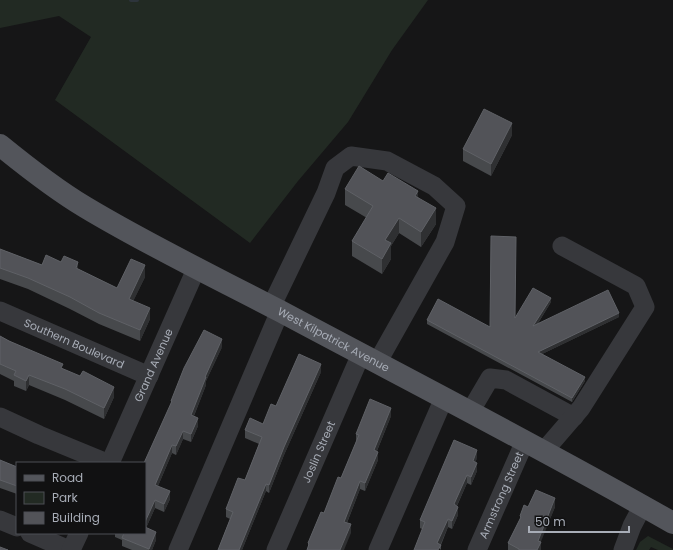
<svg xmlns="http://www.w3.org/2000/svg" width="673" height="550" font-family="Poppins,sans-serif">
  <style>
    .green { fill: #222a23 }
    .lines { fill: none; stroke-linecap: round; stroke-linejoin: round }
    .stream { stroke: #2d343b; stroke-width: 4 }
    .minor { stroke: #37383c; stroke-width: 19 }
    .major { stroke: #53555b; stroke-width: 22 }
    .wall { fill: #47494c }
    .shaded-wall { fill: #2f3032 }
    .building { fill: #525358; stroke: #5f6166 }
    .labels { text-anchor: middle; dominant-baseline: central; stroke-width: 3; stroke-linejoin: round; paint-order: stroke }
    .street-label { font-size: 11px; fill: #a8adb7; stroke: #111112 }
  </style>
  <rect width="100%" height="100%" fill="#161617"/>
  <!-- green -->
  <g class="green">
    <path d="M 0,0 L 428,0 L 392,50 L 348,122 L 298,181 L 250,243 L 55,100 L 91,37 L 59,16 L 0,28 Z"/>
    <path d="M 648,536 L 673,549 L 673,550 L 658,550 L 651,547 L 649,550 L 636,550 L 640,542 Z"/>
  </g>
  <g class="lines">
    <!-- stream -->
    <path class="stream" d="M 131,0 L 137,0"/>
    <!-- minor -->
    <g class="minor">
      <path d="M 271,307 L 326,193 L 335,168 L 351,156 L 387,161 L 434,186 L 456,206 L 445,242 L 377,363"/>
      <path id="s1" d="M 0,311 L 149,376"/>
      <path d="M 470,412 L 490,378 L 506,380 L 574,417"/>
      <path d="M 0,417 L 39,435 L 107,463"/>
      <path d="M 544,451 L 581,408 L 645,307 L 636,286 L 562,246"/>
      <path id="s2" d="M 110,463 L 197,267"/>
      <path d="M 0,520 L 17,527"/>
      <path d="M 30,533 L 69,550"/>
      <path d="M 71,550 L 79,533"/>
      <path d="M 178,550 L 280,311"/>
      <path id="s3" d="M 276,550 L 361,354"/>
      <path d="M 378,550 L 444,398"/>
      <path id="s4" d="M 477,550 L 525,441"/>
      <path d="M 623,550 L 632,526 L 643,505"/>
    </g>
    <!-- major -->
    <path class="major" id="s5" d="M 0,145 C 27,167 55,189 85,207 C 148,245 215,277 280,311 C 411,381 544,449 673,523"/>
  </g>
  <!-- wall -->
  <g class="wall">
    <path d="M 512,135 L 491,176 L 463,161 L 463,149 Z"/>
    <path d="M 383,181 L 418,197 L 436,224 L 421,247 L 399,233 L 391,246 L 391,259 L 382,274 L 352,256 L 352,241 L 367,218 L 345,205 L 345,189 Z"/>
    <path d="M 0,249 L 42,265 L 61,262 L 78,269 L 117,288 L 145,277 L 133,301 L 150,319 L 140,341 L 99,324 L 70,309 L 28,289 L 0,279 Z"/>
    <path d="M 551,302 L 537,325 L 619,317 L 542,354 L 585,381 L 572,402 L 427,324 L 427,320 L 490,327 L 515,318 Z"/>
    <path d="M 0,336 L 63,369 L 114,397 L 104,419 L 65,400 L 29,385 L 26,391 L 14,386 L 14,381 L 0,374 Z"/>
    <path d="M 222,347 L 206,381 L 206,385 L 194,416 L 198,426 L 191,442 L 183,439 L 176,455 L 172,453 L 158,486 L 170,499 L 164,512 L 155,508 L 146,528 L 156,540 L 152,550 L 132,550 L 122,546 L 122,540 L 115,537 L 115,533 L 145,533 L 145,463 L 171,404 L 171,401 Z"/>
    <path d="M 321,372 L 284,455 L 269,493 L 266,491 L 242,550 L 218,550 L 230,519 L 226,517 L 226,509 L 245,480 L 259,444 L 245,438 L 245,430 L 263,424 L 276,406 Z"/>
    <path d="M 391,416 L 377,451 L 378,460 L 365,491 L 360,489 L 347,523 L 351,533 L 308,547 L 308,543 L 324,513 L 341,478 L 356,442 L 356,434 Z"/>
    <path d="M 477,458 L 475,462 L 477,471 L 471,485 L 467,483 L 457,506 L 458,515 L 452,529 L 448,527 L 441,545 L 441,550 L 422,529 L 420,528 L 420,520 Z"/>
    <path d="M 0,460 L 17,467 L 17,494 L 0,488 Z"/>
    <path d="M 528,507 L 555,507 L 540,542 L 541,550 L 508,550 L 508,543 L 520,519 L 520,516 Z"/>
  </g>
  <!-- shaded-wall -->
  <g class="shaded-wall">
    <path d="M 512,123 L 512,135 L 491,176 L 491,164 Z"/>
    <path d="M 418,191 L 418,207 L 415,196 Z"/>
    <path d="M 436,208 L 436,224 L 421,247 L 421,232 Z"/>
    <path d="M 399,218 L 399,233 L 391,246 L 391,259 L 382,274 L 382,259 L 385,240 Z"/>
    <path d="M 78,262 L 78,273 L 76,268 Z"/>
    <path d="M 145,265 L 145,277 L 129,310 L 129,299 Z"/>
    <path d="M 551,298 L 551,302 L 533,331 L 533,326 Z"/>
    <path d="M 150,308 L 150,319 L 140,341 L 140,330 Z"/>
    <path d="M 619,313 L 619,317 L 538,356 L 538,352 Z"/>
    <path d="M 222,339 L 222,347 L 206,381 L 206,385 L 191,423 L 191,415 L 205,377 Z"/>
    <path d="M 321,364 L 321,372 L 284,455 L 269,493 L 269,485 L 284,447 Z"/>
    <path d="M 29,375 L 29,385 L 26,391 L 26,381 Z"/>
    <path d="M 585,377 L 585,381 L 572,402 L 572,398 Z"/>
    <path d="M 114,387 L 114,397 L 104,419 L 104,408 Z"/>
    <path d="M 391,408 L 391,416 L 374,458 L 374,450 Z"/>
    <path d="M 198,418 L 198,426 L 191,442 L 191,434 Z"/>
    <path d="M 183,431 L 183,439 L 176,455 L 176,446 Z"/>
    <path d="M 172,445 L 172,453 L 155,493 L 155,485 Z"/>
    <path d="M 477,450 L 477,458 L 473,469 L 473,461 Z"/>
    <path d="M 378,452 L 378,460 L 365,491 L 365,483 Z"/>
    <path d="M 477,463 L 477,471 L 471,485 L 471,477 Z"/>
    <path d="M 467,475 L 467,483 L 454,512 L 454,504 Z"/>
    <path d="M 360,481 L 360,489 L 344,530 L 344,522 Z"/>
    <path d="M 266,484 L 266,491 L 242,550 L 239,550 Z"/>
    <path d="M 170,491 L 170,499 L 164,512 L 164,504 Z"/>
    <path d="M 555,498 L 555,507 L 538,549 L 538,541 Z"/>
    <path d="M 155,500 L 155,508 L 145,530 L 145,522 Z"/>
    <path d="M 458,507 L 458,515 L 452,529 L 452,521 Z"/>
    <path d="M 448,519 L 448,527 L 438,550 L 437,543 Z"/>
    <path d="M 351,524 L 351,533 L 344,550 L 340,550 Z"/>
    <path d="M 156,532 L 156,540 L 152,550 L 149,550 Z"/>
    <path d="M 541,542 L 541,550 L 537,550 Z"/>
  </g>
  <!-- building -->
  <g class="building">
    <path d="M 484,109 L 512,123 L 491,164 L 463,149 Z"/>
    <path d="M 359,166 L 383,181 L 388,173 L 418,191 L 415,196 L 436,208 L 421,232 L 399,218 L 385,240 L 391,243 L 382,259 L 352,241 L 373,206 L 345,189 Z"/>
    <path d="M 491,236 L 516,237 L 515,318 L 533,288 L 551,298 L 533,326 L 608,290 L 619,313 L 538,352 L 585,377 L 572,398 L 427,320 L 438,299 L 490,327 Z"/>
    <path d="M 0,249 L 42,265 L 46,255 L 61,262 L 64,256 L 78,262 L 76,268 L 117,288 L 131,259 L 145,265 L 129,299 L 150,308 L 140,330 L 99,313 L 70,297 L 28,278 L 0,268 Z"/>
    <path d="M 204,330 L 222,339 L 205,377 L 206,377 L 191,415 L 198,418 L 191,434 L 183,431 L 176,446 L 172,445 L 155,485 L 170,491 L 164,504 L 155,500 L 145,522 L 145,463 L 144,463 L 172,401 L 171,401 L 184,368 Z"/>
    <path d="M 0,336 L 9,341 L 63,364 L 61,368 L 80,376 L 83,371 L 114,387 L 104,408 L 65,389 L 29,375 L 26,381 L 14,375 L 16,371 L 0,364 Z"/>
    <path d="M 299,354 L 321,364 L 284,447 L 269,485 L 266,484 L 239,550 L 218,550 L 233,512 L 226,509 L 238,478 L 245,480 L 262,437 L 245,430 L 250,418 L 263,424 L 271,404 L 276,406 Z"/>
    <path d="M 370,399 L 391,408 L 374,450 L 378,452 L 365,483 L 360,481 L 344,522 L 351,524 L 340,550 L 307,550 L 309,544 L 308,543 L 321,512 L 324,513 L 338,477 L 341,478 L 359,435 L 356,434 Z"/>
    <path d="M 454,440 L 477,450 L 473,461 L 477,463 L 471,477 L 467,475 L 454,504 L 458,507 L 452,521 L 448,519 L 437,543 L 441,545 L 438,550 L 414,550 L 425,522 L 420,520 Z"/>
    <path d="M 0,460 L 17,467 L 17,486 L 0,480 Z"/>
    <path d="M 536,490 L 555,498 L 538,541 L 541,542 L 537,550 L 519,550 L 519,549 L 508,543 L 521,517 L 520,516 L 524,505 L 528,507 Z"/>
    <path d="M 145,527 L 156,532 L 149,549 L 122,538 L 124,533 L 145,533 Z"/>
    <path d="M 0,547 L 8,550 L 0,550 Z"/>
  </g>
  <g class="labels">
    <!-- street labels -->
    <g class="street-label">
      <text stroke="none"><textPath href="#s5" startOffset="387">West Kilpatrick Avenue</textPath></text>
      <text stroke="none"><textPath href="#s1" startOffset="81">Southern Boulevard</textPath></text>
      <text stroke="none"><textPath href="#s2" startOffset="107">Grand Avenue</textPath></text>
      <text stroke="none"><textPath href="#s3" startOffset="107">Joslin Street</textPath></text>
      <text stroke="none"><textPath href="#s4" startOffset="60">Armstrong Street</textPath></text>
    </g>
  </g>
  <!-- legend -->
  <rect x="16" y="462" width="130" height="72" fill="#111112" stroke="#4d4f54"/>
  <rect x="24" y="475" width="20" height="6" fill="#53555b" stroke="#4d4f54"/>
  <text x="52" y="482" font-size="12" fill="#a8adb7">Road</text>
  <rect x="24" y="492" width="20" height="12" fill="#222a23" stroke="#4d4f54"/>
  <text x="52" y="502" font-size="12" fill="#a8adb7">Park</text>
  <rect x="24" y="512" width="20" height="12" fill="#525358" stroke="#4d4f54"/>
  <text x="52" y="522" font-size="12" fill="#a8adb7">Building</text>
  <!-- scale -->
  <path d="M529 526v6h100v-6" fill="none" stroke="#a8adb7" stroke-width="2"/>
  <text x="535" y="526" font-size="12" fill="#a8adb7" stroke="#111112" stroke-width="3" paint-order="stroke">50 m</text>
</svg>
